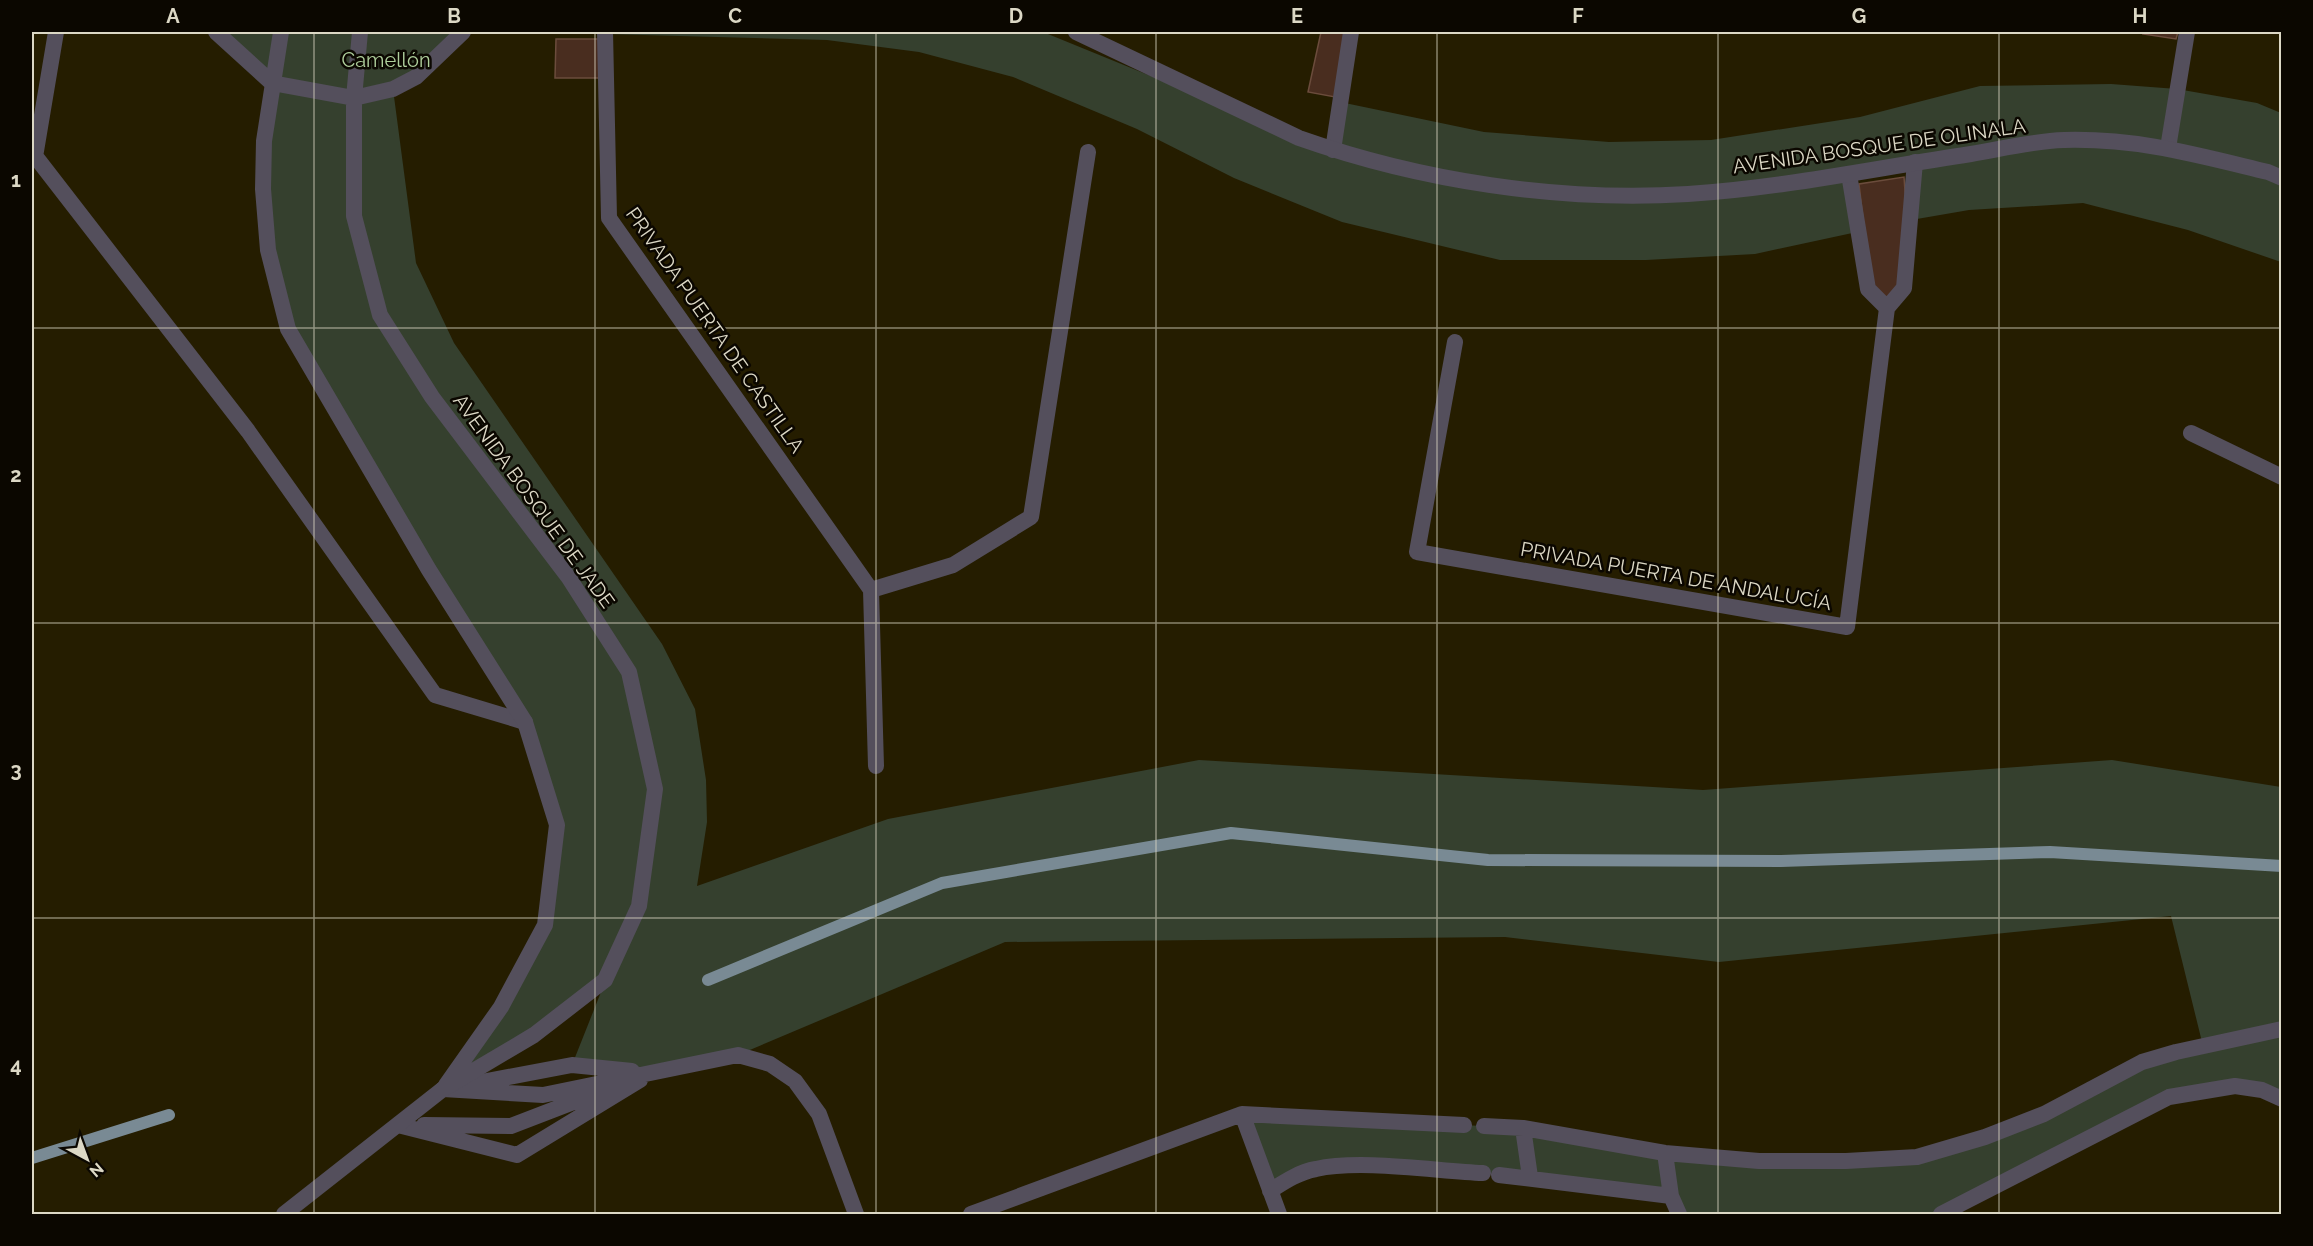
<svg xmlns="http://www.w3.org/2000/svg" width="2313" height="1246" viewBox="0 0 2313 1246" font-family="Raleway,sans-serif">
<rect width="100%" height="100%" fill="#251d00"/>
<path fill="#35402e" d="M216,32H463L393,89L416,263L454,343L662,644L695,709L706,780L707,822L697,886L888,819L1199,760L1703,790L2112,760L2281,787V1099L2262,1090L2169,1097L1941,1214H1679L1671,1196L1530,1177L1345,1165L1270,1191L1242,1114L1523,1128L1665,1153L1917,1157L2203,1046L2171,916L1719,962L1505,937L1005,942L738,1055L651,1073L572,1065L605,982L443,1089L545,925L557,825L525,722L288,329L268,250L272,83Z
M605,32H1043L1332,150L1340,102L1484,132L1609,142L1711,140L1860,117L1980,86L2111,84L2177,89L2257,103L2281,113V262L2188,230L2083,203L1969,210L1911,220L1915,163L1850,174L1857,232L1755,254L1646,260H1500L1342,222L1234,178L1137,129L1013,77L919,52L827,40L605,34Z"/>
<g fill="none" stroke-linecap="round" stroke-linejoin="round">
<path stroke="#798a94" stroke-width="12" d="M708,980L942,883L1231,833L1488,860L1781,861L2050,852L2282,866
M32,1158L169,1115"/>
</g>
<path fill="#492d1f" stroke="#6b4c3c" stroke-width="1.5" d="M1321,32H1349L1335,97L1308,92Z
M2144,32H2178L2176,39L2143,34Z
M556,39H600L599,78H555Z
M1904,177L1907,220L1900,285L1888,300L1871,287L1859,184Z"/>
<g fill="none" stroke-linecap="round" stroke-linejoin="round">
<path stroke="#544f5c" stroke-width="16" d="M605,32L609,218L871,590L876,766
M2168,148L2187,32
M1333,150L1351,32
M32,152L248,431L435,695L525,722
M35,157L56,32
M1849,174L1868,289L1887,308
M1455,342L1417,552L1847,627L1887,308L1904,288L1915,162
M2191,433L2282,477
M871,590L953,565L1031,517L1088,152
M471,1084L572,1065L632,1071
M443,1089L543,1095L738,1055L770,1064L795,1081L819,1114L856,1214
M1242,1114L1279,1214
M398,1125L517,1155L640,1080
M424,1125L511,1126L602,1091
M1484,1126L1523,1128L1665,1153L1759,1161H1846L1917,1157L1985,1137L2044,1114L2142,1062L2176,1052L2282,1029
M1523,1128L1530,1177
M1665,1153L1671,1196L1679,1214
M1499,1175L1671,1196
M1270,1191C1284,1182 1299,1172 1316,1169C1360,1159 1436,1171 1483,1173
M971,1214L1242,1114L1464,1125
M1941,1214L2169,1097L2235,1086L2262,1090L2282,1099"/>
<path stroke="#544f5c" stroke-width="16" d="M216,32L272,83L354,98L393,89L416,77L463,32
M281,32L264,141L263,189L268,250L288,329L429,570L525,722L557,825L545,925L501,1007L446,1085
M1076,32L1299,138C1421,181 1558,202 1688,194C1783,188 1876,168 1971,154C2001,149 2033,141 2064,140C2138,138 2197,155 2268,172L2282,178
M284,1214L443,1089L534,1035L605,980L639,906L655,789L629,672L569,578L432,397L380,315L354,216V98L360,32"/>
</g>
<path fill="none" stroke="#dcd8c5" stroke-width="1.5" stroke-opacity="0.55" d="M314,32V1214M595,32V1214M876,32V1214M1156,32V1214M1437,32V1214M1718,32V1214M1999,32V1214M32,328H2282M32,623H2282M32,918H2282"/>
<g text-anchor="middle" stroke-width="5" stroke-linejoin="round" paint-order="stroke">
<g font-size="20" fill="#afcf9c" stroke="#0b0700">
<text x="386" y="67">Camellón</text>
</g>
<g font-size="20" fill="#dcd8c5" stroke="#0b0700">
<text transform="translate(1879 146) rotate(-8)" y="7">AVENIDA BOSQUE DE OLINALA</text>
<text transform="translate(715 330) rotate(55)" y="7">PRIVADA PUERTA DE CASTILLA</text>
<text transform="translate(534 501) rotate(54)" y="7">AVENIDA BOSQUE DE JADE</text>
<text transform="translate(1676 576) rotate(10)" y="7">PRIVADA PUERTA DE ANDALUCÍA</text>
</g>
</g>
<rect width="2313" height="1246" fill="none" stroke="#0b0700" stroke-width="66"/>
<g transform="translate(87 1159) rotate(139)" stroke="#0b0700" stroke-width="4.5" paint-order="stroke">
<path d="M0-4.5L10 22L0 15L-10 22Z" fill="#dcd8c5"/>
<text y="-9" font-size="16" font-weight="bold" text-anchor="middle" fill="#dcd8c5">N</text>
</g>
<rect x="33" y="33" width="2247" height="1180" fill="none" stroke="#dcd8c5" stroke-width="2"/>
<g font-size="20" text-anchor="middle" font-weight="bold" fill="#dcd8c5">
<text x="173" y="23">A</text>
<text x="454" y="23">B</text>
<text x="735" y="23">C</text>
<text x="1016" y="23">D</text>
<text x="1297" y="23">E</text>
<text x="1578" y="23">F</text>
<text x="1859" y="23">G</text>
<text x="2140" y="23">H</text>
<text x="16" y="187">1</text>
<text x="16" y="482">2</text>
<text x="16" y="777">3</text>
<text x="16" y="1072">4</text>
</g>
</svg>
